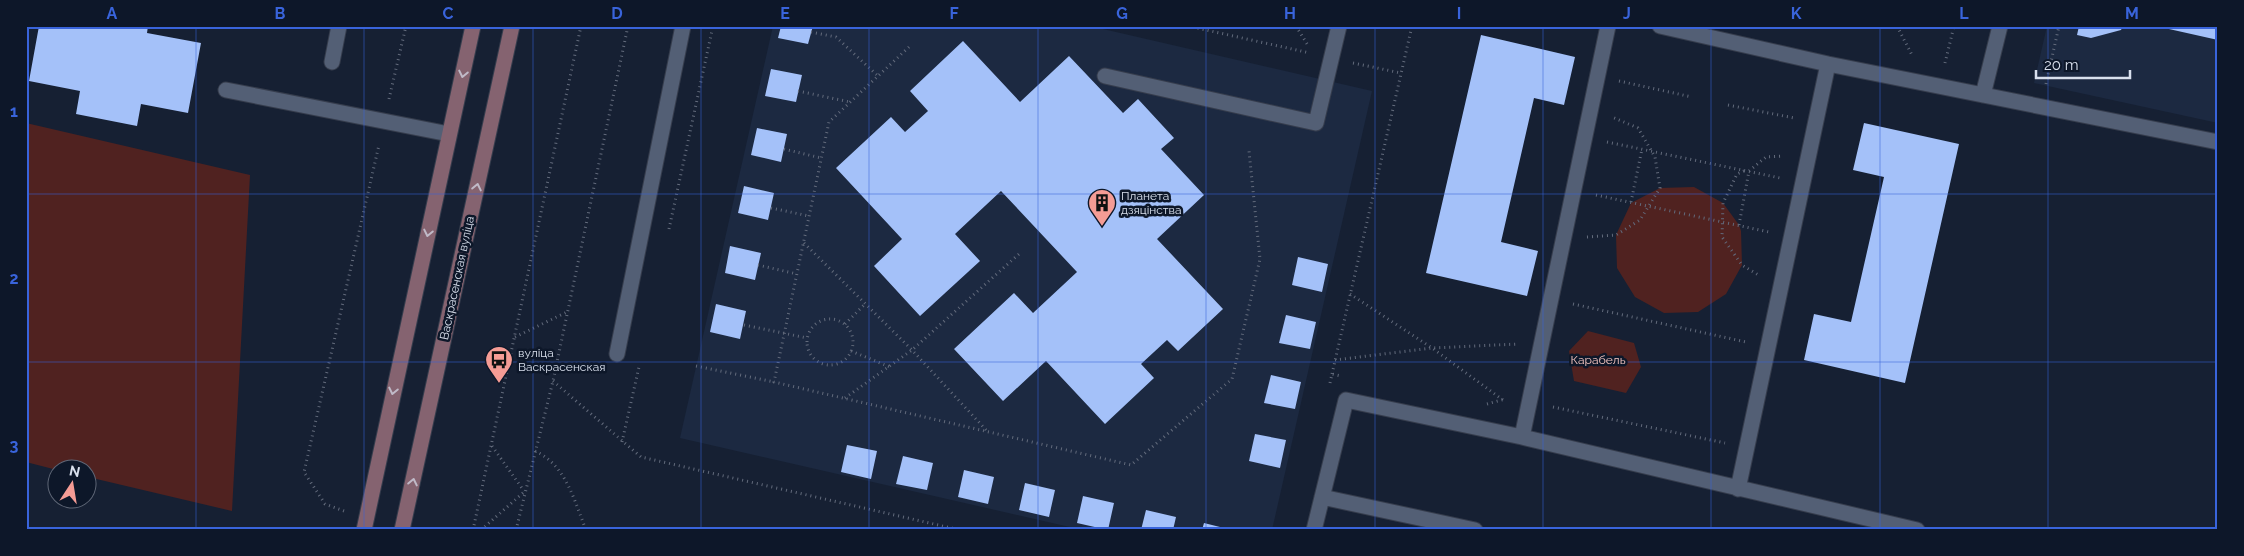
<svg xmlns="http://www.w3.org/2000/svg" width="2244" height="556" viewBox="0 0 2244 556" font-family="Raleway,sans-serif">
<rect width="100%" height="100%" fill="#162033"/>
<path fill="#1c2941" d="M773,26H1090L1372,91L1272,530H1083L680,438Z
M2047,26H2218V123L2034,83Z"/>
<path fill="#502220" d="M26,123L250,175L232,511L88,477V468L57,470L26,462Z
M1694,187L1723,203L1739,225L1741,231L1742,265L1726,294L1698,312L1664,313L1635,297L1617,268L1616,235L1631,203L1660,188Z
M1588,331L1634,343L1641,367L1626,393L1574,381L1569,351Z"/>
<path fill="#a4c1f9" d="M39,26H148L147,33L201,43L188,113L141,104L137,126L76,114L80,91L29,81Z
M781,26H813L808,44L778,38Z
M2079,26H2123L2121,30L2091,38L2077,35Z
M2160,26H2218V40L2160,27Z
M1481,35L1575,57L1564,105L1534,98L1501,242L1538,251L1527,296L1426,273Z
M963,41L1020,102L1069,56L1123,113L1138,99L1174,138L1161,149L1204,195L1157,239L1223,309L1178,351L1167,340L1141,364L1154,378L1105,424L1046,361L1003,401L954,349L1014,293L1033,313L1077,272L1001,191L955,234L980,261L920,316L874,266L902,239L836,168L891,117L905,132L928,111L910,91Z
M771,69L802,75L796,102L765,96Z
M1864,123L1959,144L1905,383L1804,360L1814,314L1851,322L1884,177L1853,170Z
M757,128L787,134L781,162L751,155Z
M744,186L774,193L768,220L738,213Z
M730,246L761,253L755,280L725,273Z
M1298,257L1328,264L1322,292L1292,285Z
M716,304L746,311L740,339L710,332Z
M1286,315L1316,322L1310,349L1279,343Z
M1271,375L1301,382L1295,409L1264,403Z
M1255,434L1286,440L1280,468L1249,461Z
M847,445L877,451L871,479L841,472Z
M903,456L933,463L927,490L896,484Z
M964,470L994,477L988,504L958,497Z
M1025,483L1055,490L1049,517L1019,510Z
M1083,496L1114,503L1108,530L1077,523Z
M1146,510L1176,517L1173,530H1141Z
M1204,523L1228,529V530H1202Z"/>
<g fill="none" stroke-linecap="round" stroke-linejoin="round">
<defs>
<path id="lane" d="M1660,26L1828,64L2218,142
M332,62L339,26
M1105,76L1316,123L1339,26
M226,90L449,134
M1983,95L2000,26
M617,354L683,26
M1522,437L1608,26
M1738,489L1828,64
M1322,497L1475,530
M1314,530L1346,400L1522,437L1917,530"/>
<path id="secondary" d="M364,530L473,26
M402,530L512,26"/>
</defs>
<use href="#lane" stroke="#363d4d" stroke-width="17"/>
<use href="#secondary" stroke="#363d4d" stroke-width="17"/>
<path stroke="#636b7c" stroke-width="3" stroke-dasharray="1 4" stroke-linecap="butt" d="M1188,26L1310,53
M1296,26L1309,47
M1897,26L1913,57
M811,32L836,37L878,76
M909,47L829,122L774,382L1131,465L1232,379L1260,259L1249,151
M1353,63L1401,73
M1945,63L1954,26
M1619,81L1692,97
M2046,84L2059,26
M798,91L850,102
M389,99L406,26
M1728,105L1794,118
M1607,142L1780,178
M784,149L821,158
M1744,171L1737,174L1723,203L1722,237L1742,265L1760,276
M1596,195L1769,232
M1631,202L1642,149
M771,208L809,216
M1739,225L1749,171L1766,157L1784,156
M669,229L713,26
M1587,237L1616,235L1640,220L1660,188L1655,157L1638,128L1612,117
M804,243L912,350L988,432
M758,265L797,274
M1350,294L1432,348L1503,400
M1573,304L1746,342
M807 342a23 23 0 1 1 46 0a23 23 0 1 1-46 0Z
M845,324L865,304
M744,325L807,338
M515,337L567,312
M851,351L890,367
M1335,360L1432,348L1518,344
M696,366L774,382
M1332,374L1412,26
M553,381L641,457L960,530
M1330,383L1332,374L1341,376
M845,398L912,350L1019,254
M1487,404L1505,399
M1553,407L1725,443
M622,442L639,367
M492,446L524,491
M535,451C566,465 574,500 586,530
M344,511L325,504L304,472L379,145
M473,530L581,26
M481,530L524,492
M516,530L553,381L628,26"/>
<use href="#lane" stroke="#535f75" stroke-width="15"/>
<use href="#secondary" stroke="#856370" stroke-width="15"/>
</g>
<defs><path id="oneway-chevron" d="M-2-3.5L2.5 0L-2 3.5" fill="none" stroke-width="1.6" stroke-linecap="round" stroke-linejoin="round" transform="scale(1.25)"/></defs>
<g stroke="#c0bac8">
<use href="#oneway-chevron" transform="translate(463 74) rotate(102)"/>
<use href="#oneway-chevron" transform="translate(477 187) rotate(-78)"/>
<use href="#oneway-chevron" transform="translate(428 233) rotate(102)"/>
<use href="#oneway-chevron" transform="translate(393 391) rotate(102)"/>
<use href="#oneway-chevron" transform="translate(413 482) rotate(-78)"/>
</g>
<path fill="none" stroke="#3964db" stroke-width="1" stroke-opacity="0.55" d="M196,26V530M364,26V530M533,26V530M701,26V530M869,26V530M1038,26V530M1206,26V530M1375,26V530M1543,26V530M1711,26V530M1880,26V530M2048,26V530M26,194H2218M26,362H2218"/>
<defs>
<symbol id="building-pin" viewBox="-11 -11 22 30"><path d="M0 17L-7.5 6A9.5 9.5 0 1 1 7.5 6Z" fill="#f59c95" stroke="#0d1729"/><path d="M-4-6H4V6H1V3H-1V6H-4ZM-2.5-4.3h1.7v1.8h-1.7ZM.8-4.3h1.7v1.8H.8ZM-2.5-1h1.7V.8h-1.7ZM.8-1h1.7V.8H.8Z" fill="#111"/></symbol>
<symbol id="bus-pin" viewBox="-11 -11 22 30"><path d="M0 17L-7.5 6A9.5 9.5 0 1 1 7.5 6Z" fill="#f59c95" stroke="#0d1729"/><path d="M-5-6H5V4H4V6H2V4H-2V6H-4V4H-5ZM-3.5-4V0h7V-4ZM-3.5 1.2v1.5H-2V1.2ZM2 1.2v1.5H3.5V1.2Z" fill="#111"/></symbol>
</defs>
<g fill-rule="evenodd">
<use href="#building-pin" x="1086" y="187" width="32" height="43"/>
<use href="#bus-pin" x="483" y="344" width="32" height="43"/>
</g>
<g text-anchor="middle" stroke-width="5" stroke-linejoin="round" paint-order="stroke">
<g font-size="12" fill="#d9e0ed" stroke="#0d1729" text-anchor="start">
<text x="1121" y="200">Планета<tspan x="1121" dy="14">дзяцінства</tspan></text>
<text x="518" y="357">вуліца<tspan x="518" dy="14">Васкрасенская</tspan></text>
</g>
<g font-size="12" fill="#d9e0ed" stroke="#0d1729">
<text transform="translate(457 278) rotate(-78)" y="4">Васкрасенская вуліца</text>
</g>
<g font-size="12" fill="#f5c6c1" stroke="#0d1729">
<text x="1598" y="364">Карабель</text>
</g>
</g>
<rect width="2244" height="556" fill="none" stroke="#0d1729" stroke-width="55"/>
<g transform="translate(72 484) rotate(12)"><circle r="24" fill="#0d1729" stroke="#5f6777"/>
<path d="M0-4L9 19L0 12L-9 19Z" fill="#f59c95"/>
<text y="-8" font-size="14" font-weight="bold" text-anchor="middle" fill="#d9e0ed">N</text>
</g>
<path d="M2036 70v8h94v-8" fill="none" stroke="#d9e0ed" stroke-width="2.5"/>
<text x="2044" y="70" font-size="15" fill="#d9e0ed" stroke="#0d1729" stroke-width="4" paint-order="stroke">20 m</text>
<rect x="28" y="28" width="2188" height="500" fill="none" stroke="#3964db" stroke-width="2"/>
<g font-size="16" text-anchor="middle" font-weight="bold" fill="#3964db">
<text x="112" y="19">A</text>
<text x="280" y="19">B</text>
<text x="448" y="19">C</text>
<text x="617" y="19">D</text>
<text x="785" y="19">E</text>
<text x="954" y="19">F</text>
<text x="1122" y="19">G</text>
<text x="1290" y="19">H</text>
<text x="1459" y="19">I</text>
<text x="1627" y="19">J</text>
<text x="1796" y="19">K</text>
<text x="1964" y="19">L</text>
<text x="2132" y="19">M</text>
<text x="14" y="117">1</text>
<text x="14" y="284">2</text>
<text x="14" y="451">3</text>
</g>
</svg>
